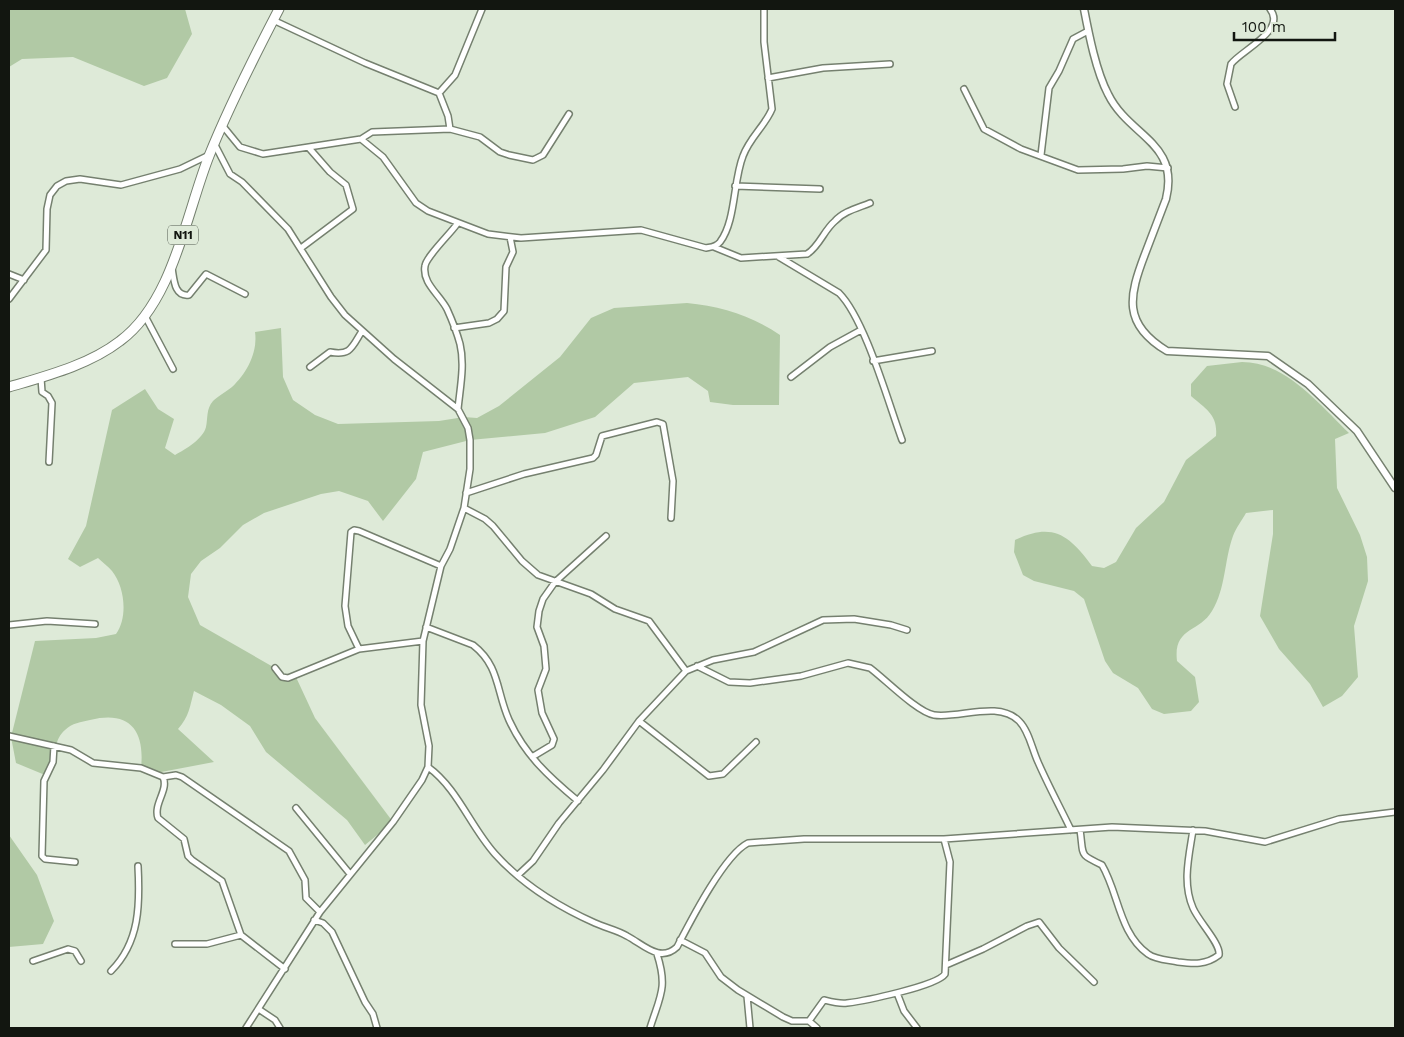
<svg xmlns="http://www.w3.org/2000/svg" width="1404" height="1037" viewBox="0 0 1404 1037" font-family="'Work Sans',sans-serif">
<rect width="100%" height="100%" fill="#deead8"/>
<path fill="#b1c9a5" d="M9,9H185L192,34L167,78L144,86L73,57L22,59L9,67Z
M687,303C721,306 752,316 780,335L779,405H733L710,402L708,391L688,377L634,383L595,417L545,433L470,440L423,452L416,479L383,521L368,501L339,491L321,494L264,513L243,525L220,548L201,561L191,574L188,597L200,625L275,668L282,677L295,675L315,718L393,822L365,845L347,820L266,752L250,726L221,705L194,691C190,706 189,717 178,729L214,762L156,773L141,768C145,731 130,710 90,720C81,722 72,723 65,730C54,740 57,749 53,761C52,766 48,771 45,775L16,763L11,737L35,641L96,638L116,634C128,618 125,587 112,571C108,566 102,562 98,558L80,567L68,559L86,526L112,410L145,389L158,409L174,419L165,448L175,455C186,449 203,439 206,427C208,418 206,409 213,401C218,396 226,392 232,387C247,373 258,352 255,332L281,328L283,377L293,400L315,415L338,424L439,421L464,417L477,418L499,406L560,357L591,318L614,308Z
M1242,362C1286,362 1319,404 1349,433L1335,439L1337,488L1360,535L1367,557L1368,581L1354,626L1358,677L1342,696L1323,707L1310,684L1279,649L1260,616L1273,534V510L1246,513C1242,520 1236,528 1233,536C1224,561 1226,588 1212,611C1199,633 1173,627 1177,661L1195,677L1199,702L1191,711L1164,714L1152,709L1138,688L1113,673L1105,661L1084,599L1074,591L1034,581L1023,575L1014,552L1015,540C1053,522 1069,535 1092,566L1104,568L1116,562L1136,528L1164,502L1186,460L1216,436C1218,415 1206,409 1191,396V384L1207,366Z
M9,835L37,875L54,921L43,944L9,947Z"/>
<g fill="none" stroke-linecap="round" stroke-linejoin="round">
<defs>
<path id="minor" d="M273,20L365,63L439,93L455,75L482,9
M768,78L823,68L890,64
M964,89L984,129L1021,149L1078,170L1123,169L1147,166L1168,168
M439,93L448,116L450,129
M1235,107L1227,84L1231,64C1242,50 1287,30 1270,9
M222,125L240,147L263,154L361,139L383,157L416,203L428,211L488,234L521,238L641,230L706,248C711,247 716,247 720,242C736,221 733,181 743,156C750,137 765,126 772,109L764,42V9
M361,139L372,132L450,129L480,137L500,152L509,155L533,160L543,155L569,114
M215,145L230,174L242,182L288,229L331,297L345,315L394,359L458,409L468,428L470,440V469L464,508L450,549L441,566L423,641L421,705L429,746L428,767L422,780L393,822L320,912L246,1028
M1041,155L1049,88L1059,71L1073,39L1088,31
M735,186L820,189
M457,224C450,234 426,257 425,266C422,283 439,294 447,309C452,320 457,333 460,344C465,365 460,388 458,409
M714,247L741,258L807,254C819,247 824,230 835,221C844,211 858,208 870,203
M301,248L353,209L346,185L330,172L309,148
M779,257L839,293C865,319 888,402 902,440
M172,268C174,279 174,297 189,295L206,274L245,294
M9,274L24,280
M9,299L46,250L47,209L50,195L57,186L66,181L80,179L121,185L180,169L209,155
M145,316L173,369
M454,328L489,323L497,319L504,311L506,267L513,252L510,237
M873,361L932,351
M310,367L330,352C351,356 352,347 362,331
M791,377L830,347L861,330
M41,378L42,392L48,396L52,403L49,462
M466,493L524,474L593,458L596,455L602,436L657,422L663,424L673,481L671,518
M464,508L485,519L493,526L522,561L538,575L591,594L615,609L649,621L686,671
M9,625L47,621L95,624
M426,627L473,645C500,666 496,691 509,720C525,755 549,777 578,801
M359,649L348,626L345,606L351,532L354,530L359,531L441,566
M697,666L729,682L750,683L801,676L848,663L870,668C886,680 917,712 934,715C959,719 998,700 1019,721C1029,731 1032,749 1038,762C1048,785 1060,807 1071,830
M275,668L282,677L288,678L359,649L423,641
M639,721L709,776L723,774L756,742
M9,736L71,750L93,763L141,768L163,777C169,790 153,804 158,818L184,839L188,856L192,860L222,881L241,935L285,969
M54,746L53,762L44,781L42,856L45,859L75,862
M532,757L552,745L554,739L542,713L538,690L546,669L544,646L537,627L539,611L543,599L555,582L606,536
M428,767C458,789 470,826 495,854C522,884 559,907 595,923C606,928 617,930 627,936C644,945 660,963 677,947C690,922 724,855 748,843L804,839H944L1112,827L1205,831L1265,842L1339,819L1395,812
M163,777L176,775L182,777L289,851L305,880L306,898L320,912
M296,808L350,874
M1080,830C1084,856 1078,854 1102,865C1119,894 1119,933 1148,954C1156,960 1169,960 1178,962C1194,964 1206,965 1219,955C1221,944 1199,922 1193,908C1182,883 1189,856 1193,830
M518,875L533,861L559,823L603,770L639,721L686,671L713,660L754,652L823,620L854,619L891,625L907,630
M314,920L323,923L332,932L365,1002L373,1014L377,1028
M680,940L705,953L721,977L738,990L783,1017L792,1021H809L824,1000C832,1002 839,1004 847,1003C864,1001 937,986 945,974L950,862L944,839
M175,944H207L241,935
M33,961L68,949L75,951L81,961
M946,965L983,949L1027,926L1039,922L1059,948L1094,982
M111,971C140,942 140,904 138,866
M897,993L904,1011L917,1028
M747,996L750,1028
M260,1010L275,1020L280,1028
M809,1021L817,1028
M650,1028C660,996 668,988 657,954"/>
<path id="tertiary" d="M1084,9C1089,35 1096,71 1108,94C1129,137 1180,142 1166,199C1159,217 1152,236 1145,254C1129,296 1122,324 1167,351L1268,356L1308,384L1357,431L1395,488"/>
<path id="trunk" d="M9,387C46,376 89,365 120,341C173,302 186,214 209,156C229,106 254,57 279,9"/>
</defs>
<use href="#minor" stroke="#75806f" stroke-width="8"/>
<use href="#tertiary" stroke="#75806f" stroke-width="9"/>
<use href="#trunk" stroke="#75806f" stroke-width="11"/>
<use href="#minor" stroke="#fff" stroke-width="5"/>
<use href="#tertiary" stroke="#fff" stroke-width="6"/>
<use href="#trunk" stroke="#fff" stroke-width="9"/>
</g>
<g text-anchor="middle" stroke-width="5" stroke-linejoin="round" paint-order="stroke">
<rect fill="#deead8" stroke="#4f564c" stroke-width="1" x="168" y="225.5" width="30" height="19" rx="4"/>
<g font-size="12" font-weight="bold" fill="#121610">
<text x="183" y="239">N11</text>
</g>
</g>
<rect width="1404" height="1037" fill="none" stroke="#121610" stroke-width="20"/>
<path d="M1234 32v8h101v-8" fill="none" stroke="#121610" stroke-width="2.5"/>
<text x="1242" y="32" font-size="15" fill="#121610" stroke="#deead8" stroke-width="4" paint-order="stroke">100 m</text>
</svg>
